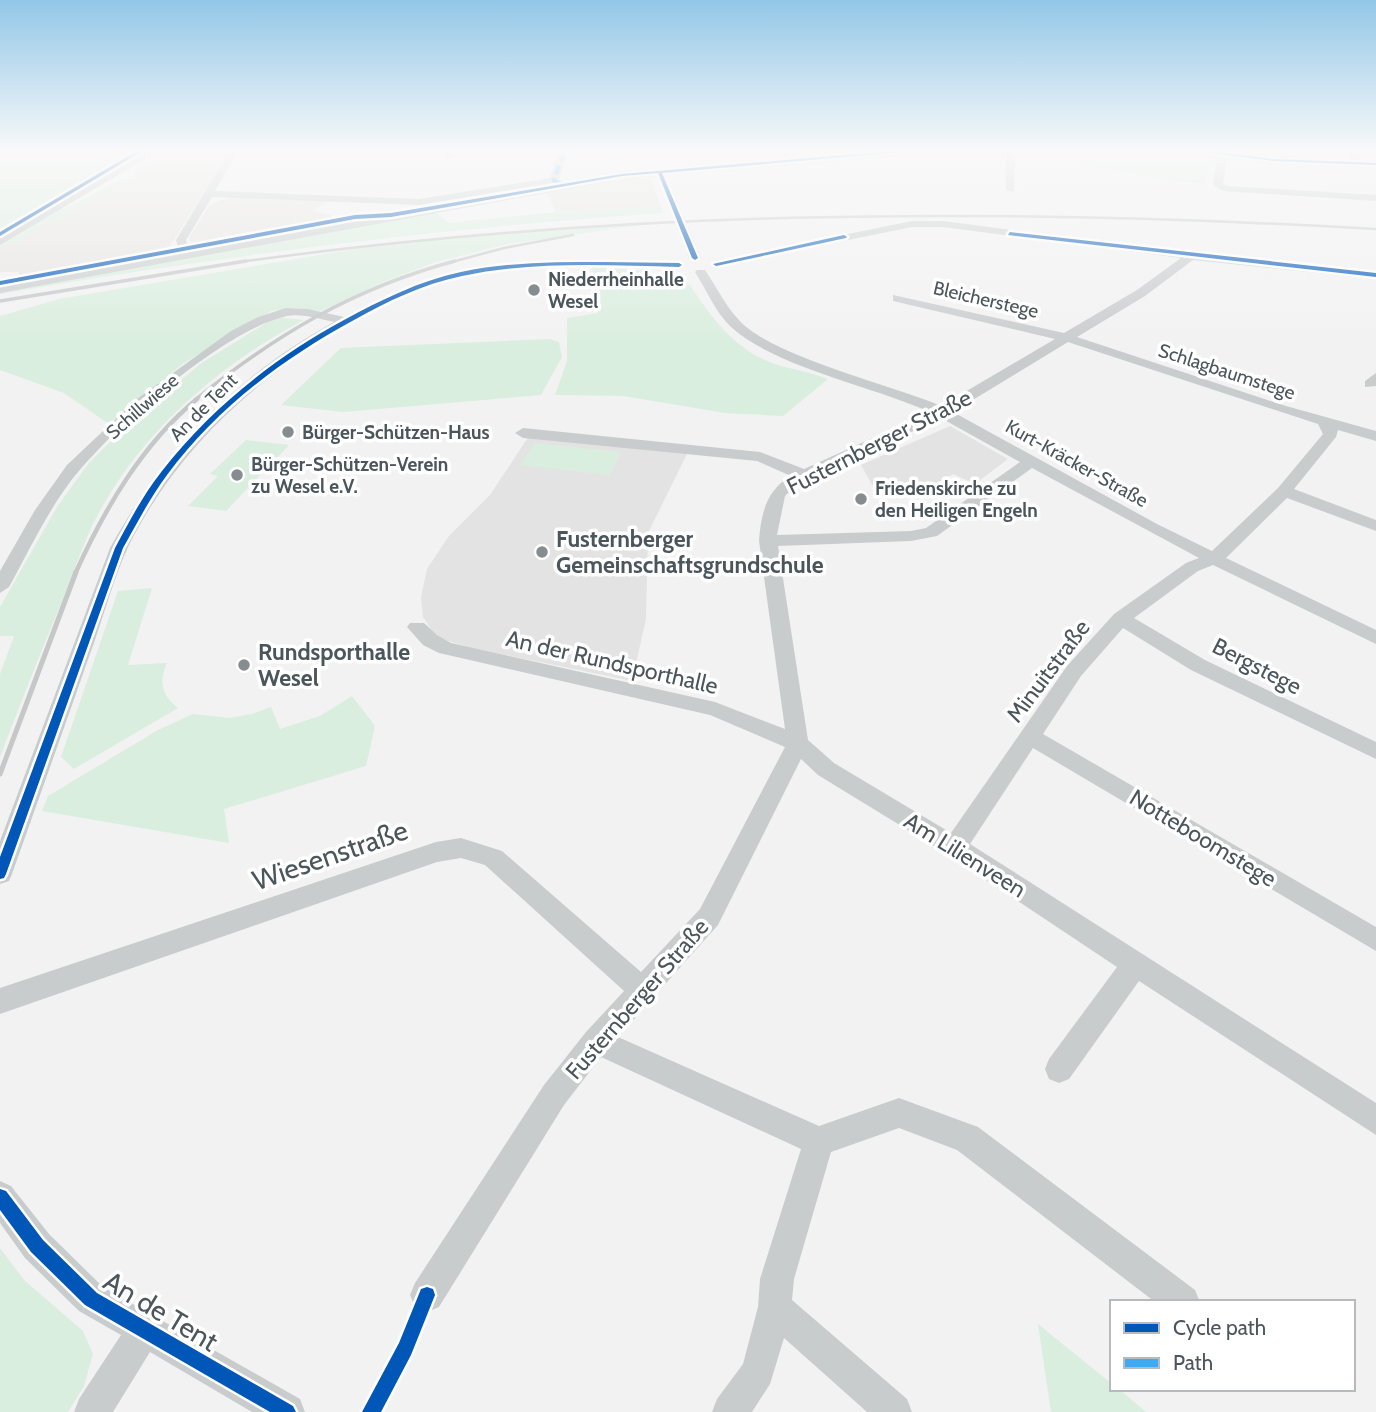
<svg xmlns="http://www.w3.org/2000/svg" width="1376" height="1412" viewBox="0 0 1376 1412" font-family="Cabin,sans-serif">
<rect width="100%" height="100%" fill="#f2f2f2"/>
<path fill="#e6e5e1" d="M162,152H230L168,249L19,276V272H0V248L7,243H16L46,221H54L83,203H89L140,171L134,170Z
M644,176L651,179L661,207L556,212L545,190Z
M244,196L330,201L312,211L330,215L334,219L197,244L191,242L189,238L209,206L221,200Z"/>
<path fill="#e4e3e3" d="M950,426L1008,459L975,484L953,474L916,498L878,496L861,465Z
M529,436L687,454L648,533L646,619L632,681L471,648L442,639L433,632L423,617L421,597L427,569L449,536L490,495Z"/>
<path fill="#d9eede" d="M137,152L56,203L0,233V153Z
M1186,152L1212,158L1205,184C1163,181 1121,173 1080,163C1063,159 1041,162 1026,153Z
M129,178L89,203H83L54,221H46L16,243H7L0,248V243L64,208C87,201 106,182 129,178Z
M661,207L663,213C440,228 220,256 0,294V291L435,212L449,223L556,212Z
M656,223L508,244L436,262L383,282L321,311L294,308L271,311L184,363L109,424L64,393L0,370V316L59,299L372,246L507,233Z
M592,267L649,271L653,278L690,285C713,320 738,354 781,366C797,370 812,373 828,379L783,416L725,413L623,396L555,395L567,361V318L598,313Z
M276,317L304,320C218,365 137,435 93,524C82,547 74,571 65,594C42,648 21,703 0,757V674L14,636H0V607L57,507L88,464L128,424L203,362Z
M550,339L559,342L562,357L541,395L343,412L281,405L341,348Z
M246,440L289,445L226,511L188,506L218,476L210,474Z
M535,443L621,452L610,475L520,465Z
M152,588L128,665L167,663C159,681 161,695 178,708L74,769L61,757L118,591Z
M352,696L375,726L366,766L224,809L229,843L42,811L48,796L158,730L193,714L230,718L251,714L252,717V714L271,707L280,729L320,716Z
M0,1248L24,1280L83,1331L93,1354L84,1386L68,1412H0Z
M1038,1324L1112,1384V1389H1119L1146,1412H1051Z"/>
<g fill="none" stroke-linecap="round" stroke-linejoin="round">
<path fill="#c9cccd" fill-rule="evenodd" d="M229,152H238L215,191L419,199L550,178L559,152H568L559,179L565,184L563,186L552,183L419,205L212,197L186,240L190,254L180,256L176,240Z
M441,152H450L454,157L446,159Z
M1002,152H1011L1015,159L1014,192L1006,190L1005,159Z
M1345,152H1354L1365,164L1357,166Z
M1224,154L1232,156L1226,162L1223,184L1228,186L1376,195V201L1223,191L1213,185L1216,161Z
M656,169L664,171L701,258L699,260L689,258Z
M912,221H943L1191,253L1376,271V279L1193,260L1145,296L1077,337L1286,406L1376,431V441L1338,430L1336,437L1294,489L1376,520V531L1287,498L1226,558L1376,630V644L1213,565L1198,571L1134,618L1205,660L1376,742V759L1191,670L1123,628L1081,676L1043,734L1376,927V951L1033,748L970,844L1376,1103V1135L1139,981L1069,1079L1059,1083L1049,1079L1045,1069L1049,1059L1117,967L947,854L818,775L801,759L718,925L618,1037L819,1126L899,1098L978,1127L1195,1290L1200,1302H1155L957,1150L899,1128L831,1152L794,1279L792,1300L907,1399L912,1412H867L784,1338L770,1384L752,1412H712L717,1399L743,1364L758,1307L760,1279L801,1149L601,1057L564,1105L439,1307L427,1312L415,1307L410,1295L415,1283L544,1085L586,1032L624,991L485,865L461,858L437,862L0,1014V988L436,842L461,838L502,851L641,972L700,909L785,747L710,715L439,653L423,645L407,627L410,623H424L437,635L451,643L715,702L785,729L759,541C761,514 766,490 791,476L757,461L523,438L515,433L523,428L760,452L804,469L930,412C872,386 775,367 731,327C716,313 706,289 695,272L697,270H705C716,286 725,305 738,319C771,357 891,384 941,406L1055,339L893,301V295L1064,333L1137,290L1181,258L943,227H912L716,267L710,264L716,261ZM1068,342L1318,424L1323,434L1278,488L1212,551L1157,524L953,412ZM941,418L1020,462L926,528L911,531L777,535L785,496L794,487ZM1032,468L1199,558L1186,563L1114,614L1067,666L951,833L834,763L808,740L778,546L911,541L937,536Z
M604,260L679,262L685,265L679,268C607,267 533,262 463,277C424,285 389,303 355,321C260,374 179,446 129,545C113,579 103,619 90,654C64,728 38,801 12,874L9,881L0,884V841L110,548C163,452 237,375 334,322C320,319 302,313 287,316C224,329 106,433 68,485C45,516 28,553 9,587L0,593V571L35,510L67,465L137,399L231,331L258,317L286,308L308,309L344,317L400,290L463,270L528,262Z
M1376,373V386L1365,387V381Z
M0,1181L11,1186L49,1234L103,1287L300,1399L305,1412H252L150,1352L113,1412H74L79,1399L121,1335L79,1311L25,1258L0,1223Z"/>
<path fill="#cacdce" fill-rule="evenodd" d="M851,152H908L902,156L622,179L0,293V283L622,171Z"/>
<path fill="#c8cacc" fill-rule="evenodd" d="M140,152H157L0,245V233Z
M1197,152L1376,160V168L1274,164L1203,156Z"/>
<path stroke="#c5c7c8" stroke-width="2.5" d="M233,263C616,209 991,207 1376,229
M448,263L504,248L573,235"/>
<path stroke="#c5c7c8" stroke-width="3.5" d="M0,301L246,261
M195,400C275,335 354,288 455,261"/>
<path stroke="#c5c7c8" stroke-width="4.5" d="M75,574C104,510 142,444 197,399"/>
<path stroke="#c5c7c8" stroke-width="5" d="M0,774L76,572"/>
<path stroke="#3fa9f5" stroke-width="4.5" stroke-dasharray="9 4.5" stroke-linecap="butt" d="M981,152L987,153
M560,184L554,180L564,152"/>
<defs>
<path id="cycleway" d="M135,152H141L0,236V232Z
M879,152H904L662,173L698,258L695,260L692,258L658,173L622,176L391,217L355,219L0,285V281L355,215L391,213L622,174Z
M1201,152H1220L1274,159L1376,163V165L1274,161Z
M1010,232L1376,273V277L1008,235Z
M844,235L847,237L846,238L716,266L713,264Z
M604,262L679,263L682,265L679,267C607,265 532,261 462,276C423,284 388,301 354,320C282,359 216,409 167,475C150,498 137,523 123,548L6,874L4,878L0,879V857L115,548C129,522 143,495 162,471C211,408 274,358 344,320C381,300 419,281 461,272C508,262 556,262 604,262Z
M0,1189L6,1191L43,1240L97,1293L293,1406L296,1412H270L85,1305L31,1252L0,1210Z
M427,1287L433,1289L435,1295L411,1355L381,1412H362L399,1343L421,1289Z"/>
</defs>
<use href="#cycleway" stroke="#fff" stroke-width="5"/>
<use href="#cycleway" fill="#0057b8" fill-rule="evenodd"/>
</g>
<linearGradient id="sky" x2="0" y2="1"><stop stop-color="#93c7e7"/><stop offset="0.43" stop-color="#f9f9f9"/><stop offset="1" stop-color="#f9f9f9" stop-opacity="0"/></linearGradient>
<rect width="1376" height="350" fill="url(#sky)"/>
<g fill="#858d90" stroke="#fff" stroke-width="2.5">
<circle cx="534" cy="290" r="7"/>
<circle cx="288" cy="432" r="7"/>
<circle cx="237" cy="475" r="7"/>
<circle cx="861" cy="499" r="7"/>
<circle cx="542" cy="552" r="7"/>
<circle cx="244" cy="665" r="7"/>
</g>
<g text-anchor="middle" stroke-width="7" stroke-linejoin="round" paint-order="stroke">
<g font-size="19" font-weight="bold" fill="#4b565c" stroke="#fff" text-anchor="start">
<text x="548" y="286">Niederrheinhalle<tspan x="548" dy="22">Wesel</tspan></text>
<text x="302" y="439">Bürger-Schützen-Haus</text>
<text x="251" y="471">Bürger-Schützen-Verein<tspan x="251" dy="22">zu Wesel e.V.</tspan></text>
<text x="875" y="495">Friedenskirche zu<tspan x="875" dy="22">den Heiligen Engeln</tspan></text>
</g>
<g font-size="19" fill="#4b565c" stroke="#fff">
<text transform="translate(986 299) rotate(13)" y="7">Bleicherstege</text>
<text transform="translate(1227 371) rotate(18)" y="7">Schlagbaumstege</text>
<text transform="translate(142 406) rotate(-41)" y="7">Schillwiese</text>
<text transform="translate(203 407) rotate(-45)" y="7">An de Tent</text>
<text transform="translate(1077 463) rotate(29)" y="7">Kurt-Kräcker-Straße</text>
</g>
<g font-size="23" fill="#4b565c" stroke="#fff">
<text transform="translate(879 442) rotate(-27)" y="8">Fusternberger Straße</text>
<text transform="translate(612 662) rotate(13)" y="8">An der Rundsporthalle</text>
<text transform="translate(1257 666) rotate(27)" y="8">Bergstege</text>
<text transform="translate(1048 671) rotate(-53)" y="8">Minuitstraße</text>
<text transform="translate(1203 838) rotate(31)" y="8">Notteboomstege</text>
<text transform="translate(965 855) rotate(32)" y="8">Am Lilienveen</text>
<text transform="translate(637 999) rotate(-49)" y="8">Fusternberger Straße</text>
</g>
<g font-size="23" font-weight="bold" fill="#4b565c" stroke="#fff" text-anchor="start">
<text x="556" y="547">Fusternberger<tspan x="556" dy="26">Gemeinschaftsgrundschule</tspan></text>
<text x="258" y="660">Rundsporthalle<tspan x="258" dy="26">Wesel</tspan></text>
</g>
<g font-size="28" fill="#4b565c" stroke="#fff">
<text transform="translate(330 855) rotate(-19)" y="10">Wiesenstraße</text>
<text transform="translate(161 1311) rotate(31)" y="10">An de Tent</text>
</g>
</g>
<rect x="1110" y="1300" width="245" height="91" fill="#ffffff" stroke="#b7bbbe" stroke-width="2"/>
<rect x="1124" y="1323" width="35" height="10" fill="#0057b8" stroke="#b7bbbe" stroke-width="2"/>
<text x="1173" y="1335" font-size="21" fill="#4b565c">Cycle path</text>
<rect x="1124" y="1358" width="35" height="10" fill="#3fa9f5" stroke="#b7bbbe" stroke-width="2"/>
<text x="1173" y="1370" font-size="21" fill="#4b565c">Path</text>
</svg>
